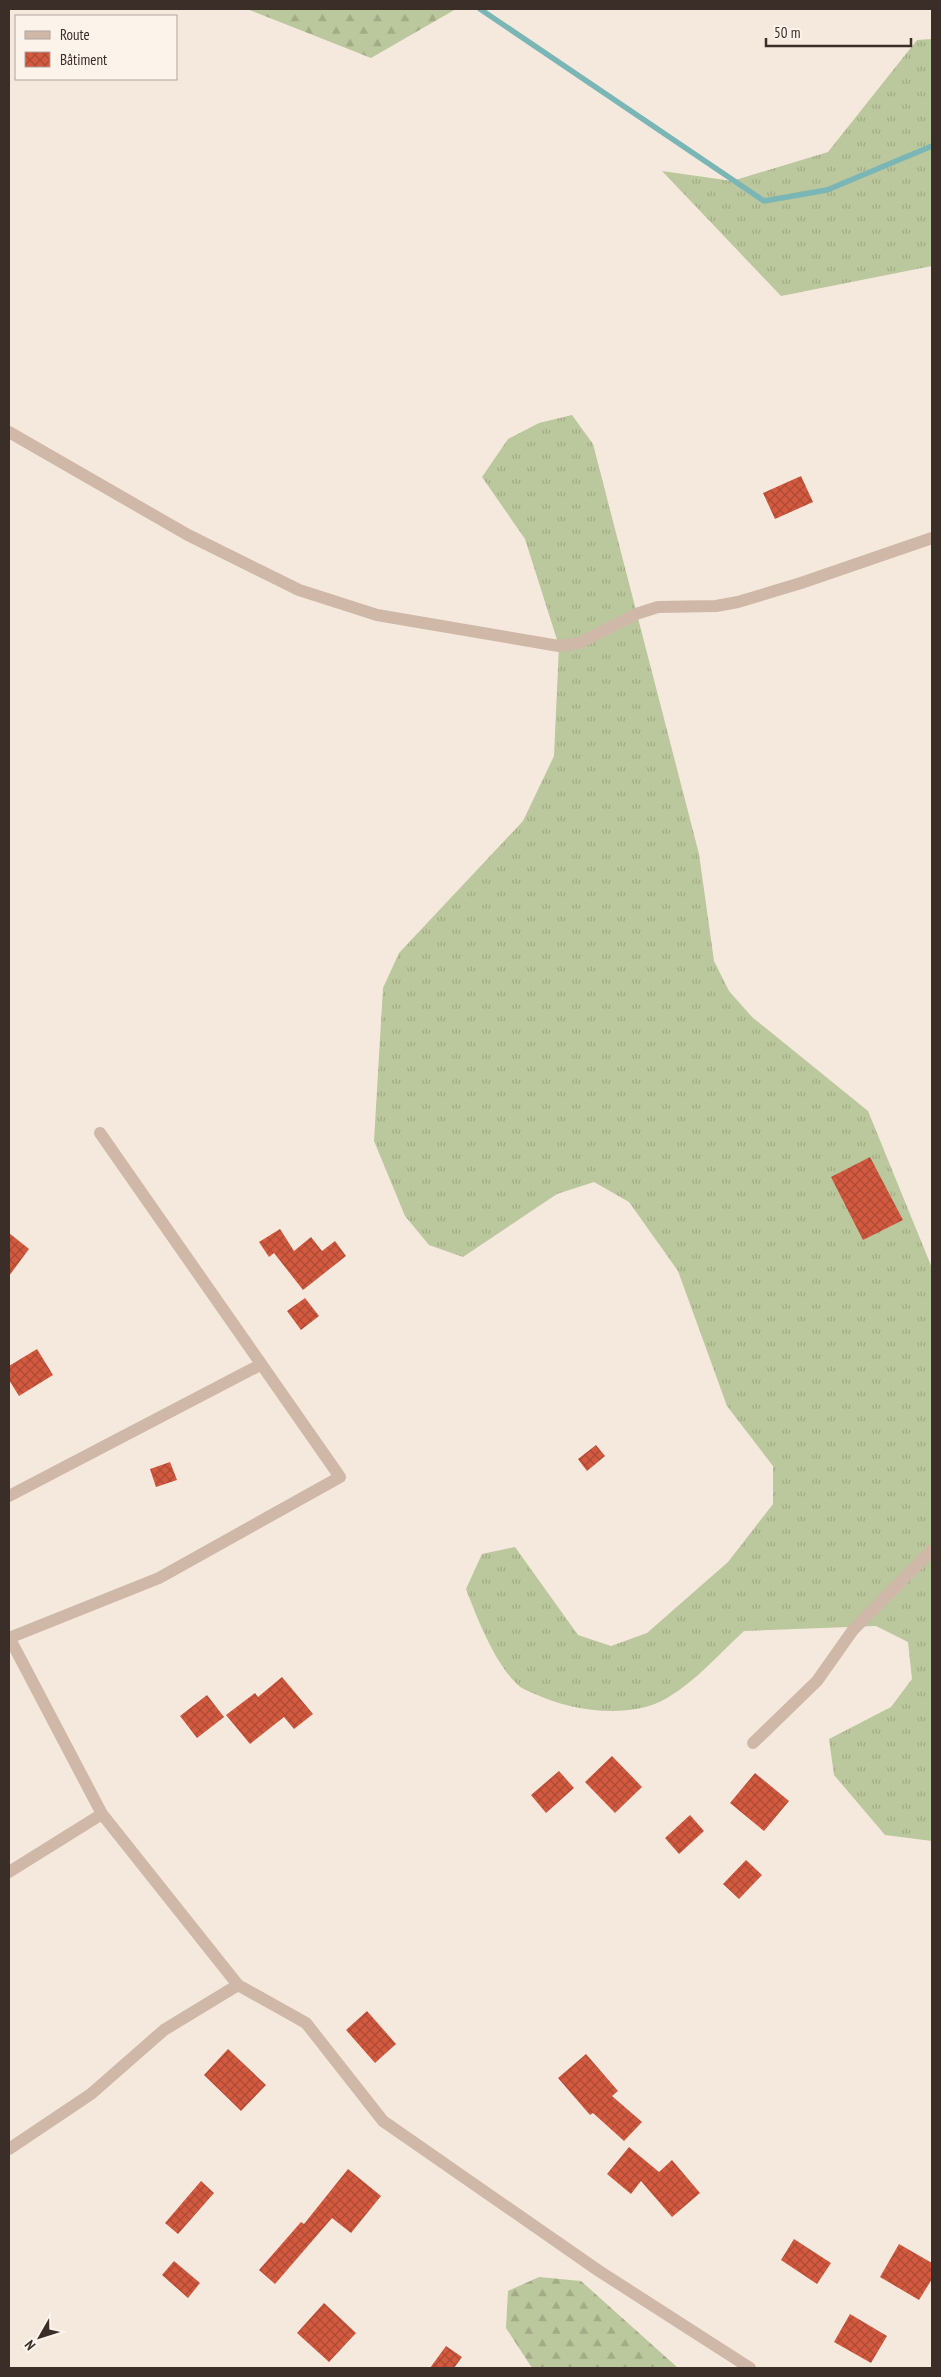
<svg xmlns="http://www.w3.org/2000/svg" width="941" height="2377" viewBox="0 0 941 2377" font-family="'PT Sans Narrow',sans-serif">
<defs>
<pattern id="grass-tufts" width="24" height="20" patternUnits="userSpaceOnUse" patternTransform="scale(1.25)"><rect width="24" height="20" fill="#bbc79c"/><path d="M3 7l-1-3M5 7V3M7 7l1-3M15 17l-1-3M17 17v-4M19 17l1-3" fill="none" stroke="#a2ab86"/></pattern>
<pattern id="forest-firs" width="22" height="20" patternUnits="userSpaceOnUse" patternTransform="scale(1.25)"><rect width="22" height="20" fill="#bbc79c"/><path d="M5 1l3.5 6h-7zM16 11l3.5 6h-7z" fill="#a2ab86"/></pattern>
<pattern id="building-cross-hatch" width="8" height="8" patternUnits="userSpaceOnUse" patternTransform="scale(1.25)"><rect width="8" height="8" fill="#d3593f"/><path d="M0 0l8 8M0 8l8-8" fill="none" stroke="#ac4a35"/></pattern>
</defs>
<rect width="100%" height="100%" fill="#f5e9de"/>
<path fill="url(#grass-tufts)" d="M932,39V266L781,296L662,171L732,181L828,152L917,40Z
M572,415L593,444L699,854L714,961L729,991L752,1017L868,1111L932,1268V1841L885,1835L834,1775L829,1739L891,1707L912,1679L908,1642L876,1626L744,1631C719,1654 696,1681 667,1698C630,1720 571,1711 535,1694C529,1691 522,1689 518,1685C495,1664 477,1618 466,1589L482,1554L515,1547L578,1635L611,1646L647,1633L728,1562L773,1504V1466L727,1406L678,1271L629,1202L594,1182L557,1194L463,1257L429,1245L405,1216L374,1141L383,988L399,953L523,821L554,756L559,646L525,539L482,477L508,439L539,423Z"/>
<path fill="url(#forest-firs)" d="M247,9H456L371,58Z
M539,2277L581,2281L678,2368H532L506,2328L508,2291Z"/>
<g fill="none" stroke-linecap="round" stroke-linejoin="round">
<path stroke="#7ab6b5" stroke-width="5.5" d="M480,9L764,201L827,190L932,146"/>
</g>
<path fill="url(#building-cross-hatch)" d="M801,476L813,502L775,519L763,493Z
M870,1157L903,1220L863,1240L831,1177Z
M280,1229L294,1251L311,1237L322,1251L335,1241L346,1256L303,1290L274,1253L269,1257L259,1242Z
M9,1233L29,1249L9,1276Z
M305,1298L319,1316L301,1330L287,1311Z
M37,1349L53,1375L19,1396L9,1380V1366Z
M596,1445L605,1456L587,1471L578,1459Z
M170,1462L177,1480L156,1487L150,1469Z
M282,1677L313,1714L294,1729L284,1717L250,1744L226,1715L255,1693L258,1697Z
M207,1695L224,1717L197,1738L180,1716Z
M612,1756L642,1787L615,1813L585,1782Z
M559,1771L574,1788L546,1813L531,1795Z
M755,1773L789,1801L764,1831L730,1803Z
M690,1815L704,1831L679,1854L665,1838Z
M746,1860L762,1875L739,1899L723,1884Z
M367,2011L396,2044L375,2063L346,2030Z
M228,2049L266,2085L241,2111L204,2075Z
M586,2054L618,2091L612,2096L642,2122L624,2141L593,2113L590,2115L558,2078Z
M629,2147L659,2172L672,2160L700,2193L672,2217L641,2181L631,2194L607,2174Z
M348,2169L381,2196L351,2233L332,2218L275,2284L259,2270L301,2222L304,2224Z
M201,2181L214,2193L178,2234L165,2223Z
M794,2239L831,2263L817,2284L781,2260Z
M899,2244L932,2263V2279L919,2300L880,2277Z
M174,2261L200,2283L188,2298L162,2275Z
M324,2303L356,2333L329,2362L297,2333Z
M850,2314L887,2336L871,2363L834,2342Z
M446,2346L462,2357L454,2368H430Z"/>
<g fill="none" stroke-linecap="round" stroke-linejoin="round">
<path stroke="#cfb8a8" stroke-width="12" d="M9,432L188,535L299,590L377,615L559,646L579,643L636,614L658,607L716,606L738,602L801,583L932,538
M9,1496L260,1365
M9,1637L102,1814L238,1985L306,2023L383,2121L599,2271L750,2368
M9,1638L159,1578L340,1477L100,1133
M753,1743L817,1681L853,1630L932,1550
M9,1872L102,1814
M9,2149L91,2094L164,2030L238,1985"/>
</g>
<rect width="941" height="2377" fill="none" stroke="#3b2e29" stroke-width="20"/>
<rect x="15" y="15" width="162" height="65" fill="#fcf3eb" stroke="#afa49d"/>
<rect x="25" y="31" width="25" height="8" fill="#cfb8a8" stroke="#afa49d"/>
<text x="60" y="40" font-size="15" fill="#3b2e29">Route</text>
<rect x="25" y="52" width="25" height="15" fill="url(#building-cross-hatch)" stroke="#afa49d"/>
<text x="60" y="65" font-size="15" fill="#3b2e29">Bâtiment</text>
<g transform="translate(40 2337) rotate(231)" stroke="#fcf3eb" stroke-width="4" paint-order="stroke">
<path d="M0-4L9 19L0 12L-9 19Z" fill="#3b2e29"/>
<text y="-8" font-size="14" font-weight="bold" text-anchor="middle" fill="#3b2e29">N</text>
</g>
<path d="M766 38v8h145v-8" fill="none" stroke="#3b2e29" stroke-width="2.5"/>
<text x="774" y="38" font-size="15" fill="#3b2e29" stroke="#fcf3eb" stroke-width="4" paint-order="stroke">50 m</text>
</svg>
